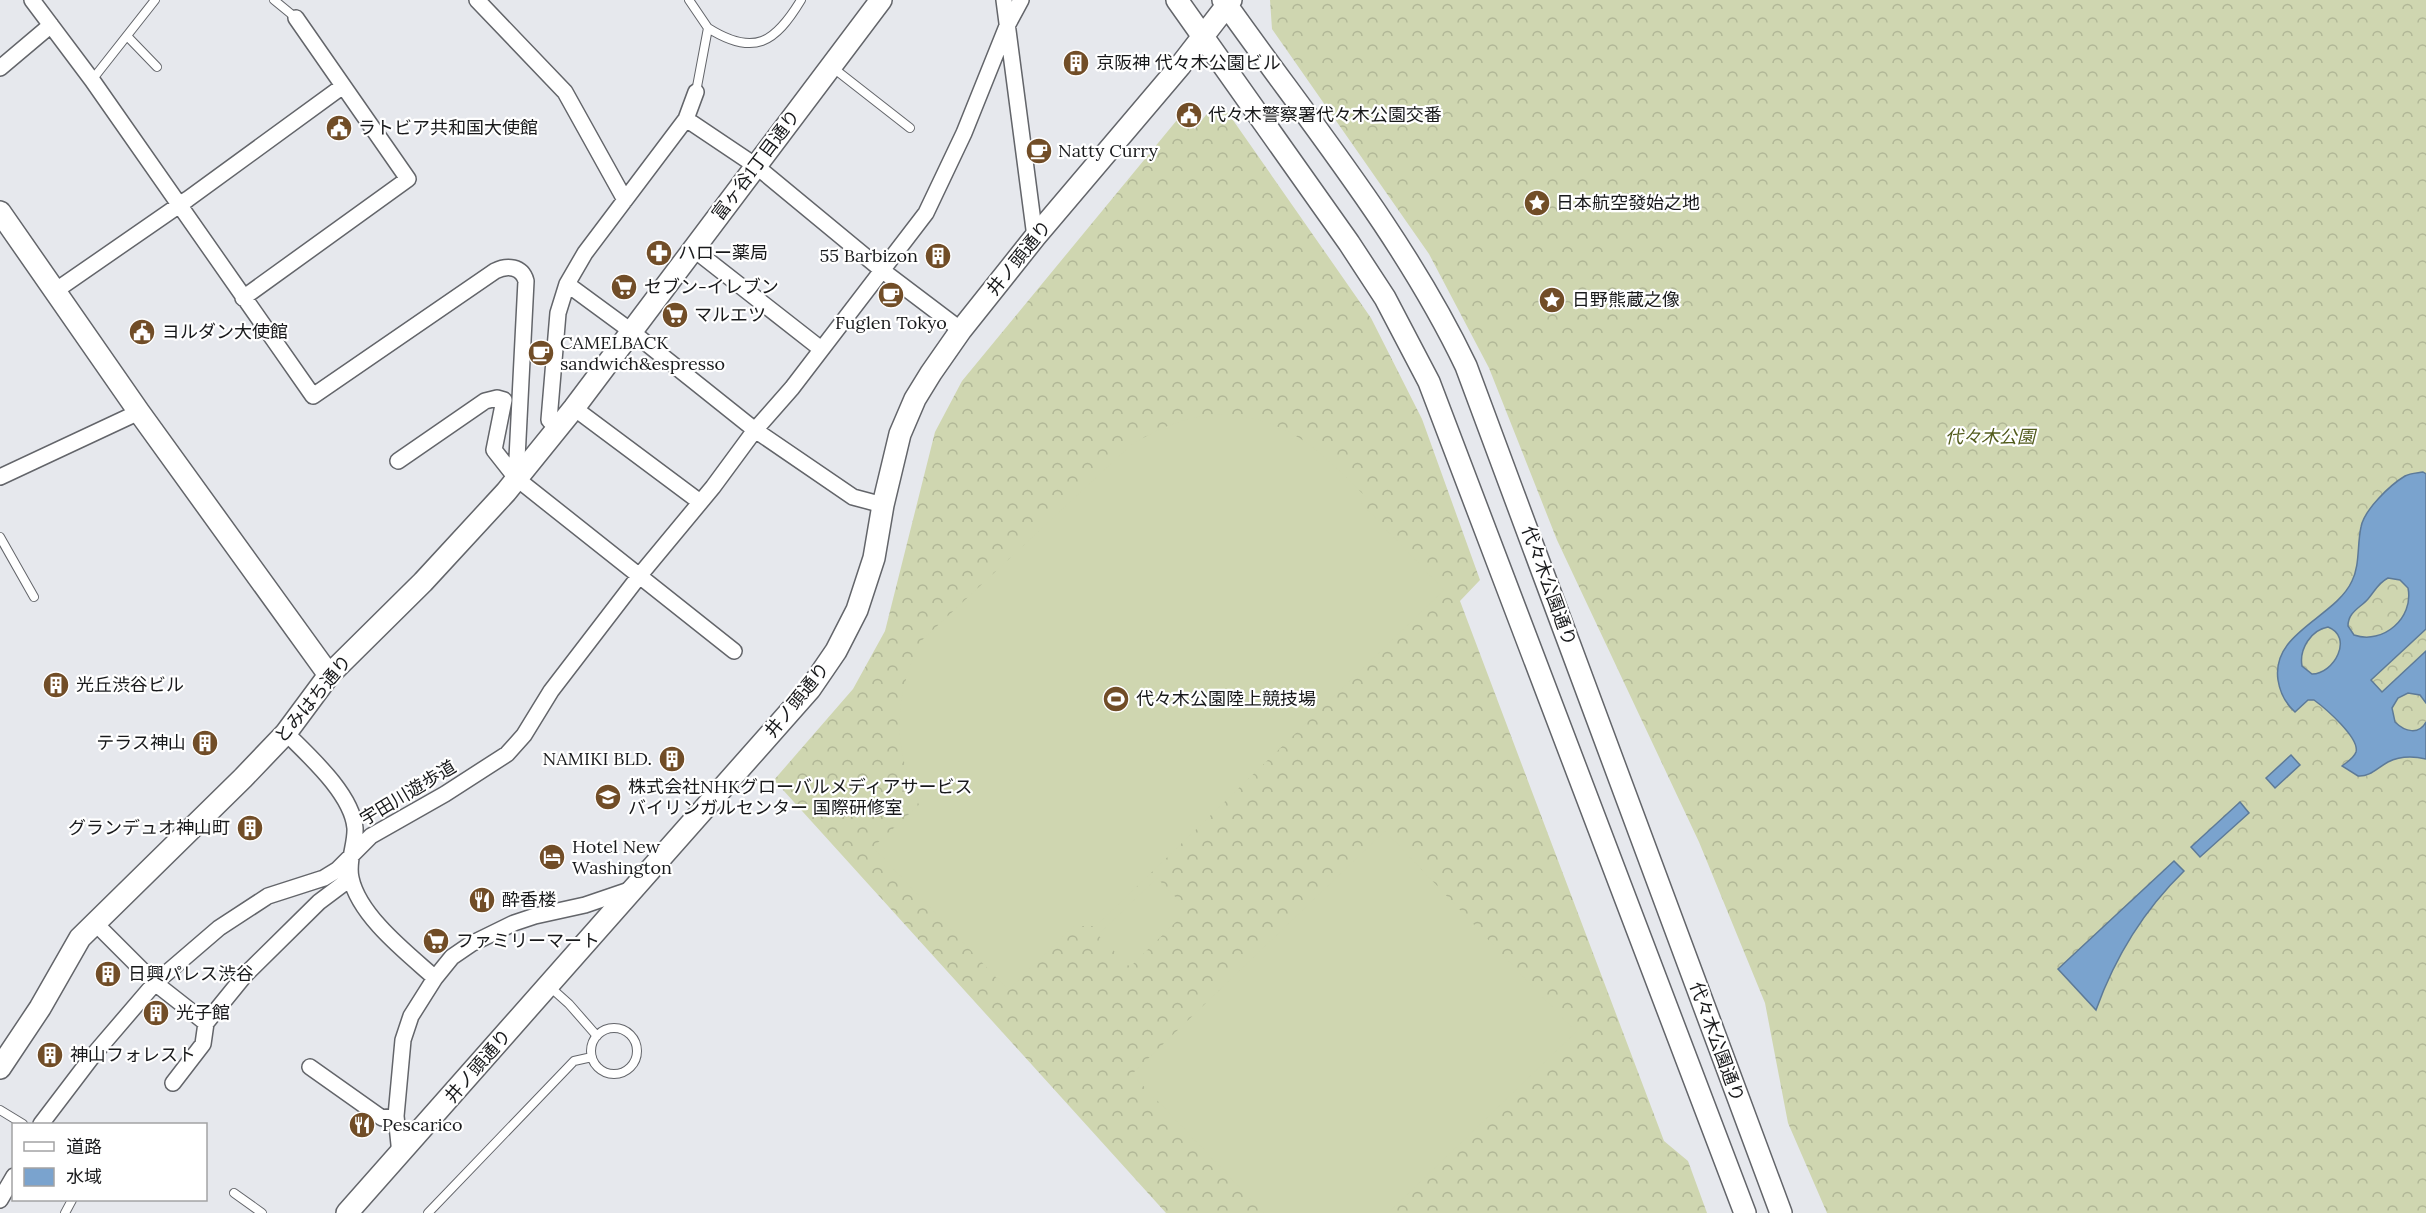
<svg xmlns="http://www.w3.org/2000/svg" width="2426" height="1213" viewBox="0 0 2426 1213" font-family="Lora,'Noto Sans JP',serif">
<defs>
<pattern id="forest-crowns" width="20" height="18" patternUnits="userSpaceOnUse" patternTransform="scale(1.5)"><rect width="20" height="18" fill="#cfd6b0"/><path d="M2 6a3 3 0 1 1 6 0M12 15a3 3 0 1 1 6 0" fill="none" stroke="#b1b797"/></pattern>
</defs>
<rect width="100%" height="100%" fill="#e6e8ed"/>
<path fill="url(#forest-crowns)" d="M1270,0H2426V1213H1827L1788,1123L1765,1003L1699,842L1557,540L1489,368L1429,254L1272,29Z
M1213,106L1228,113L1371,318L1422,419L1480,580L1460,601L1664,1141L1688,1161L1707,1213H1166L774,780L853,689L885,631L935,432L962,381L1177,120L1195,129Z"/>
<path fill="#cfd6b0" d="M1216,414C1287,416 1319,450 1366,497L1361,503L1444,590L1096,926H1074L1008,990L873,847L919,805C893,747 893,700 920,642L1130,446C1158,428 1184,417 1216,414Z
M1385,831L1576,1032L1388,1213H1264L1132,1074Z
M1157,878L1188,910L1130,967L1098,935Z"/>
<path fill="#7aa3ce" stroke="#5d7a98" stroke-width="1.5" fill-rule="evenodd" d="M2423,472L2426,474V629L2371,680L2382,692L2426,651V703L2420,695L2408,693L2398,698L2392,708L2395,722C2405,732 2419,735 2426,722V759C2413,756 2400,756 2388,762C2377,768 2370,777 2358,776L2342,766C2347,762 2354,758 2356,752C2360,738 2325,708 2314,700H2308L2295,712C2285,703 2280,693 2278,680C2271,632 2335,618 2352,581C2360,565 2357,545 2361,527C2364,510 2390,485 2405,476C2410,473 2417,473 2423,472ZM2388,578L2400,580L2408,588C2414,618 2383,645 2354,635L2348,626C2348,612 2360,608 2368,599C2375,591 2378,583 2388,578ZM2328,627C2354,637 2334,674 2312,674L2302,666C2299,649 2311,630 2328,627Z
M2291,755L2300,765L2275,788L2266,778Z
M2240,802L2249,813L2200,857L2191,847Z
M2174,861L2184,871C2144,910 2115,957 2096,1010L2058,969Z"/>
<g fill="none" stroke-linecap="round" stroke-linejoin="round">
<defs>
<path id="lane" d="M274,0L296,18
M689,0L708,28L696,92
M708,28C754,57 775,43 801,0
M127,36L157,67
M832,67L910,128
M92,80L155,0
M0,537L34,597
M550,987L569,1004L597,1036
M591 1051a23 23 0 1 1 46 0a23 23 0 1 1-46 0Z
M0,1110L23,1124
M234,1193L262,1213
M65,1213L72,1200
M428,1213L574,1061L592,1057"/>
<path id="street" d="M32,0L92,80L313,396L495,271C507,265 522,266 526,281L516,478
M477,0L565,92L625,200
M1004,0L1035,237
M0,68L51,25
M686,119L756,166L883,271L961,330
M692,248L821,349
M567,284L631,331L755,430L853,497L883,505
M55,291L188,199L343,86
M243,298L408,179L296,18
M574,408L700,502
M557,427L549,420L558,313L567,284L585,253L686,119L696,92
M398,461L485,401L497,398L504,400L494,450L516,478L734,651
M0,477L139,412
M286,733C309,756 352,794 355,828C356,844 347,861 351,878C359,916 407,953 435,978
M95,923L155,983L206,1023
M310,1067L382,1118L396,1116
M173,1083L203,1044L206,1023L245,975L319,902L351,878
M41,1124L95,1053L155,983L219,928L268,896L324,878L337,870L371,836L445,794L507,754L524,735L551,691L640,575L713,487L755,430L792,388L926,213L964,133L1007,26L1021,0
M400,1154L396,1116L403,1040L411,1016L435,978L452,957L471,944L514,923L535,916L585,905L632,889
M0,1200L14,1176"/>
<path id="secondary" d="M1177,0L1349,243L1385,298L1429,382L1745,1213
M1223,0C1307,119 1403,234 1466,366L1781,1213
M0,212L139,412L329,675
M0,1068L40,1008L80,938L243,778L286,733L329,675L423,582L506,492L574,408L881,0
M347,1213L810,689L836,651L857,610L874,558L883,505L900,434L915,399L931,373L961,330L1035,237L1180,66L1231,0"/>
</defs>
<use href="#lane" stroke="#63656a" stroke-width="10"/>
<use href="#street" stroke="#63656a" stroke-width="18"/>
<use href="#secondary" stroke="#63656a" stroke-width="24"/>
<use href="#lane" stroke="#fff" stroke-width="8"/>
<use href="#street" stroke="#fff" stroke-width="15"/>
<use href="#secondary" stroke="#fff" stroke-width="21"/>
</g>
<defs>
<symbol id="building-disc" viewBox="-11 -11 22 22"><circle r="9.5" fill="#714d27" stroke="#fff"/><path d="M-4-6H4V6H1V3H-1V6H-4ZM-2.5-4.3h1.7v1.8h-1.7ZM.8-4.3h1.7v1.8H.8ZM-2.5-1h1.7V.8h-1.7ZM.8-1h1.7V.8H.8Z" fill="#fff"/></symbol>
<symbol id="civic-disc" viewBox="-11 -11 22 22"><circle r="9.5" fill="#714d27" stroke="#fff"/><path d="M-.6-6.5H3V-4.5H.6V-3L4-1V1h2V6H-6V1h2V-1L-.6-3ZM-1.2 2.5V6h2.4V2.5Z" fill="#fff"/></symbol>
<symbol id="cafe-disc" viewBox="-11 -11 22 22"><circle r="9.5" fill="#714d27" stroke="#fff"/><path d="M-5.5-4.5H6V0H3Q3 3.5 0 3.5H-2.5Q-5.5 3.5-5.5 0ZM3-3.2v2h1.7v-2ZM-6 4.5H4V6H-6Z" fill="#fff"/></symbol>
<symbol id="sight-disc" viewBox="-11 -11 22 22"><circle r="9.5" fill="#714d27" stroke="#fff"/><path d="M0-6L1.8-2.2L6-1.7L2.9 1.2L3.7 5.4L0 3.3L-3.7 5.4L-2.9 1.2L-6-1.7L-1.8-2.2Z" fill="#fff"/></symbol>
<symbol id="pharmacy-disc" viewBox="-11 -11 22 22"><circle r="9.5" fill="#714d27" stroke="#fff"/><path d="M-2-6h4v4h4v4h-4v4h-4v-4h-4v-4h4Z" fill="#fff"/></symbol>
<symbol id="supermarket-disc" viewBox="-11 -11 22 22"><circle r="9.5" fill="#714d27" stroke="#fff"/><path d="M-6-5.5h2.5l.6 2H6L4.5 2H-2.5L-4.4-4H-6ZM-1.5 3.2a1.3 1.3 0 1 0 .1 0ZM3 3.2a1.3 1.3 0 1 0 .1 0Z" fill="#fff"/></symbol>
<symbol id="stadium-disc" viewBox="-11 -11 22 22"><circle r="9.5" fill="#714d27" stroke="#fff"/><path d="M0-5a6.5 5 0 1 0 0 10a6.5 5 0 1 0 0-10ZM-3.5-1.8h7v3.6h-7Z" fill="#fff"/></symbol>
<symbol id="school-disc" viewBox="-11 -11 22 22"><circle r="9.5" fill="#714d27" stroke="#fff"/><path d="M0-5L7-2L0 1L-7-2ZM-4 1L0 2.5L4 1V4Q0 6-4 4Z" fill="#fff"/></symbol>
<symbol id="hotel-disc" viewBox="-11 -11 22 22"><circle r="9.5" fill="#714d27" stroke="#fff"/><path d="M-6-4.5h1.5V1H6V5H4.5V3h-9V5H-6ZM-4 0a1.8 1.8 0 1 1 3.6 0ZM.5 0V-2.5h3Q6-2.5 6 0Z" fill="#fff"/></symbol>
<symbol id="restaurant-disc" viewBox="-11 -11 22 22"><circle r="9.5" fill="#714d27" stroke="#fff"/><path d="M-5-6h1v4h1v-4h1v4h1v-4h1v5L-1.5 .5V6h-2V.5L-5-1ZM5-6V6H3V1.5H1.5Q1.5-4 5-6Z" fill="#fff"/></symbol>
</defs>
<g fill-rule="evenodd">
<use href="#building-disc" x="1061" y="48" width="30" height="30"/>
<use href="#civic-disc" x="1174" y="100" width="30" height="30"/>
<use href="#civic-disc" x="324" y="113" width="30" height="30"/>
<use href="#cafe-disc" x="1024" y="136" width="30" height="30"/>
<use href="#sight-disc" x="1522" y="188" width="30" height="30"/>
<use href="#pharmacy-disc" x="644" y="238" width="30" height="30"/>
<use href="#building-disc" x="923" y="241" width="30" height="30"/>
<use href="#supermarket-disc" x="609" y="272" width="30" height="30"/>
<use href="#cafe-disc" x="876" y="280" width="30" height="30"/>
<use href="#sight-disc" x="1537" y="285" width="30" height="30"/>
<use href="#supermarket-disc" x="660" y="300" width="30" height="30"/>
<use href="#civic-disc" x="127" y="317" width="30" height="30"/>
<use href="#cafe-disc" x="526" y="338" width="30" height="30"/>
<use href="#building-disc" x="41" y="670" width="30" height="30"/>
<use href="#stadium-disc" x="1101" y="684" width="30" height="30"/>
<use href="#building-disc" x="190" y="728" width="30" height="30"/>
<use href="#building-disc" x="657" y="744" width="30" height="30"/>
<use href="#school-disc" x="593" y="782" width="30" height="30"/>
<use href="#building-disc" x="235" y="813" width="30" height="30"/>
<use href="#hotel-disc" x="537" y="842" width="30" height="30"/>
<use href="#restaurant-disc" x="467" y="885" width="30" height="30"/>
<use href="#supermarket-disc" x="421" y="926" width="30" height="30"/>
<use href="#building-disc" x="93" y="959" width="30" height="30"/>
<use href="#building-disc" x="141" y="998" width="30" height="30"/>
<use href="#building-disc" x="35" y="1040" width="30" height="30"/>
<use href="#restaurant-disc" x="347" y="1110" width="30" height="30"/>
</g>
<g text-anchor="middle" stroke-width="4.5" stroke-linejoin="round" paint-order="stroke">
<g font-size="18" fill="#18191b" stroke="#fff" text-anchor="start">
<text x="1096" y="69">京阪神 代々木公園ビル</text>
<text x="1208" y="121">代々木警察署代々木公園交番</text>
<text x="358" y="134">ラトビア共和国大使館</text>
<text x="1058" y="157">Natty Curry</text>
<text x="1556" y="209">日本航空發始之地</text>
<text x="678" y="259">ハロー薬局</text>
<text x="918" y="262" text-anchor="end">55 Barbizon</text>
<text x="644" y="293">セブン-イレブン</text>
<text x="1572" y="306">日野熊蔵之像</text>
<text x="694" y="321">マルエツ</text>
<text x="891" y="329" text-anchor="middle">Fuglen Tokyo</text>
<text x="162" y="338">ヨルダン大使館</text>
<text x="560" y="349">CAMELBACK<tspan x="560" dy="21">sandwich&amp;espresso</tspan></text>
<text x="76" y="691">光丘渋谷ビル</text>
<text x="1136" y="705">代々木公園陸上競技場</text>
<text x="186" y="749" text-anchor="end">テラス神山</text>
<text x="652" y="765" text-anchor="end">NAMIKI BLD.</text>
<text x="628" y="793">株式会社NHKグローバルメディアサービス<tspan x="628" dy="21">バイリンガルセンター 国際研修室</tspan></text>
<text x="230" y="834" text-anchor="end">グランデュオ神山町</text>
<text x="572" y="853">Hotel New<tspan x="572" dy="21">Washington</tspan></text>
<text x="502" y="906">酔香楼</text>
<text x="456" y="947">ファミリーマート</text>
<text x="128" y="980">日興パレス渋谷</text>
<text x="176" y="1019">光子館</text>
<text x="70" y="1061">神山フォレスト</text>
<text x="382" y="1131">Pescarico</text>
</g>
<g font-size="18" fill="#18191b" stroke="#fff">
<text transform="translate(756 165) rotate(-53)" y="6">富ヶ谷1丁目通り</text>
<text transform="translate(1019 258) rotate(-51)" y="6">井ノ頭通り</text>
<text transform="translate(1549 586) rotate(70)" y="6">代々木公園通り</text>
<text transform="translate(313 699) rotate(-50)" y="6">とみはち通り</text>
<text transform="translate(797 700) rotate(-51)" y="6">井ノ頭通り</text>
<text transform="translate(408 793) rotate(-31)" y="6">宇田川遊歩道</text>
<text transform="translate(1717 1042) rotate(70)" y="6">代々木公園通り</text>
<text transform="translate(478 1066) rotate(-49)" y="6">井ノ頭通り</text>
</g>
<g font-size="18" font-style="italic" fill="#525b1c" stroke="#fff">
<text x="1990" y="443">代々木公園</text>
</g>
</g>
<rect x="12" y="1123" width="195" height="78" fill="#ffffff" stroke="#a3a3a4" stroke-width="1.5"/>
<rect x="24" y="1142" width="30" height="9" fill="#ffffff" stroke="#a3a3a4" stroke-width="1.5"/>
<text x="66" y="1153" font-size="18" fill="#18191b">道路</text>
<rect x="24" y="1168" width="30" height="18" fill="#7aa3ce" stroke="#a3a3a4" stroke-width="1.5"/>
<text x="66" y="1183" font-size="18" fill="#18191b">水域</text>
</svg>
